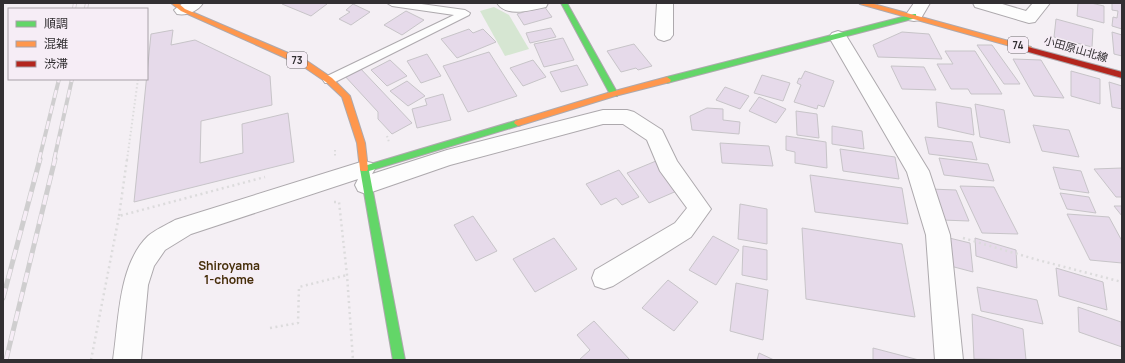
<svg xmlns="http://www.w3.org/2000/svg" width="1125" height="363" viewBox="0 0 1125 363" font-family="Manrope,'Noto Sans JP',sans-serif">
<rect width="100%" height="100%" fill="#f4eff4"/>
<path fill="#d6e6d2" d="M494,7L509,15L529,49L505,56L480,11Z"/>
<path fill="#e6daea" stroke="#c7c4c8" d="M283,3H324L327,4L311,16L282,4Z
M1078,3H1091L1104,6V23L1077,16Z
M1112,3H1122V29L1112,26L1113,17L1117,18L1118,11L1112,10Z
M353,4L370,12L351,25L339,19L350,12L346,10Z
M544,6L552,17L524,25L517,14Z
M406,11L424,20L402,35L384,25Z
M1056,19L1093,29L1092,47L1054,37Z
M551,28L556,37L530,43L526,33Z
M469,29L473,33L483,29L496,42L457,58L441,39Z
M173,30L171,45L195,40L270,76L272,105L201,121L200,163L243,153L242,124L288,113L294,162L134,202L151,34Z
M902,32L929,34L942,59L878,57L873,45Z
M1112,32L1122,35V56L1114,54Z
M563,38L574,60L544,67L534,44Z
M634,44L652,66L638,70L636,68L621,72L607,51Z
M977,45H992L1020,84H1004Z
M945,51H975L1002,94H971L968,89H951L937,64H953Z
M489,52L517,96L468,112L443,66Z
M427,54L441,76L421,83L407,61Z
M1013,59L1041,60L1064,98L1034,96Z
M390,60L407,76L387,86L371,70Z
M533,60L546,77L523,86L510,68Z
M577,65L588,85L561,92L550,72Z
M891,66L924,67L936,90L902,89Z
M359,67L412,123L392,134L378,119V112L343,74Z
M805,71L834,81L824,107L818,105L817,109L794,102L801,85L797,83L799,78L801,79Z
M1071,71L1100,79V104L1071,96Z
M762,75L790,83L783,101L754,93Z
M407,81L425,96L408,106L390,91Z
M1109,82L1122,86V109L1112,107Z
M725,87L749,96L740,109L716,100Z
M443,94L451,120L417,128L412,109L427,105L425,99Z
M759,97L786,109L776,123L749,111Z
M936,102L971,108L974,135L938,127Z
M975,104L1004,110L1010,143L980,137Z
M707,108L723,109V120L740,122L739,134L692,130L690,116Z
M796,111L817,114L819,138L797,135Z
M1033,125L1069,130L1079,157L1042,151Z
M832,126L862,131L864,149L832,144Z
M786,136L826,142L827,168L795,163V152L786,150Z
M925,137L972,142L977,160L929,154Z
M720,143L769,146L773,166L722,163Z
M840,149L895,157L899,179L843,171Z
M939,158L988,164L994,181L944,175Z
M656,161L679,190L649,203L627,173Z
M1053,167L1081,171L1089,193L1060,189Z
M1122,168V197H1116L1094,169Z
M619,170L639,197L622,205L616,198L601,205L586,184Z
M810,175L902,188L908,224L815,212Z
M960,186L994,187L1018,234L982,233Z
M930,189L956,190L969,221L942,220Z
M1060,193L1089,197L1096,213L1067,209Z
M740,204L767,209V244L738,239Z
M1114,206H1122V216Z
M1067,214L1109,217L1122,241V263L1090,260Z
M473,216L497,251L476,261L454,225Z
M802,228L902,244L915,317L806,299Z
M713,236L739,250L716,285L689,270Z
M941,236L970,243L973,272L943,264Z
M554,238L577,269L535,292L513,259Z
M975,238L1016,250L1017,268L976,256Z
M743,246L767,250V280L742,275Z
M1056,268L1103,282L1107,310L1059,296Z
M668,280L698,302L674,331L642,308Z
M736,283L768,290L763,340L730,331Z
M977,287L1037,300L1043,324L981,311Z
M1078,307L1121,322L1122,347L1079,332Z
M972,314L1023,329L1026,360L974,359Z
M594,321L630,360H579L590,350L577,335Z
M873,348L919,360H873Z
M759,353L774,360H757Z"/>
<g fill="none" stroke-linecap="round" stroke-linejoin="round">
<defs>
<path id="lane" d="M387,3H414L465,10L470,13L469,15L333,83H325L323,80L325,77L454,15L392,6Z"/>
<path id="street" d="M183,3H203C198,11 187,16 177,14L174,10Z
M497,3H548L546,7C531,10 507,18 497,3Z
M657,3H673V35L670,39L664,41L658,39L655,35Z
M914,3H930L920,20L914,21L908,20L905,16Z
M973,3H999L1026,11L1033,3H1050L1035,22L1029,23L975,7Z
M838,31L844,33L847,37L929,171L950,235L963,360H935L926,235L907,172L829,37L832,33Z
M603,110H627L634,112L662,130L677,161L711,209L691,237L613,286L604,289L595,286L592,278L595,270L675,223L687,208L660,171L647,140L623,124H603L450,165L366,194L358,191L355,185L358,179L191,234L165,250L154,266L148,285L141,360H113C119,321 118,265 148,236C155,230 166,225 175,220L364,161L372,163L375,169L372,174L447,150Z"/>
<path id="fast" d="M561,3H567L618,94L617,96H611Z
M914,14H916V18L667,83L663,80L667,77Z
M518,120L522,123L521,125L369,171L405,360H393L360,169L364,166Z"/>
<path id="slow" d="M171,3H178L185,9L307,61L332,78L350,96L365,143L368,169L367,171H361L360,169L357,143L342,97L326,82L301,65L181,11Z
M859,3H870L1031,47L1032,49L1028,51L860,4Z
M667,77L671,80L670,82L615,96L518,126L514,123L515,121L611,92Z"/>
<path id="jam" d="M1025,47H1028L1122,72V78L1025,51Z"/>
</defs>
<use href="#lane" stroke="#ada9ad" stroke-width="2"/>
<use href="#street" stroke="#ada9ad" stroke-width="2"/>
<use href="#fast" stroke="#ada9ad" stroke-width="2"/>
<use href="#slow" stroke="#ada9ad" stroke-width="2"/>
<use href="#jam" stroke="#ada9ad" stroke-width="2"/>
<path stroke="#dcdbdc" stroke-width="2" stroke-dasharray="1.5 2.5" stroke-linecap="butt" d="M387,136L389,142
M335,150V157
M127,160L138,79"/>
<path stroke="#dcdbdc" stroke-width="2.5" stroke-dasharray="2 3.5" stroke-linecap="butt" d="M334,202H339L347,275L353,360
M119,216L127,159
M963,238L1038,260L1122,282
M270,328L298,323L299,287L347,275
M91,360L119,216L265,177"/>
<use href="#lane" fill="#fdfdfd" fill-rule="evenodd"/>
<use href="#street" fill="#fdfdfd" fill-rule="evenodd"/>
<use href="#fast" fill="#63d668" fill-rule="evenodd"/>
<use href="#slow" fill="#ff974d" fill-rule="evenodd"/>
<use href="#jam" fill="#b3261e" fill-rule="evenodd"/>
<defs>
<path id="rail-far1" d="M74,9L75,3
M86,9L87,3
M39,160L59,79
M54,160L72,79"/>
<path id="rail" d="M3,298L40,159
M6,360L55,159"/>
</defs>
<use href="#rail-far1" stroke="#cfcecf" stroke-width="4"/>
<use href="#rail" stroke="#cfcecf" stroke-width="5"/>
<use href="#rail-far1" stroke="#f6edf6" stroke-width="2.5" stroke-dasharray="8" stroke-linecap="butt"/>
<use href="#rail" stroke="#f6edf6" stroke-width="3.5" stroke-dasharray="10" stroke-linecap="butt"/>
</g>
<g text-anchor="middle" stroke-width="3.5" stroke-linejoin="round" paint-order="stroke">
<g fill="#f6edf6" stroke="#6d686d" stroke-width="1">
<rect x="1008" y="37" width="20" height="16" rx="3"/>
<rect x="287" y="52" width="20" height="16" rx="3"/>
</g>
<g font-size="10" font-weight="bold" fill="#322f32">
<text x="1018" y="49">74</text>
<text x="297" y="64">73</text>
</g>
<g font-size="11" fill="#322f32" stroke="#f6edf6">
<text transform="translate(1076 49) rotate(16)" y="4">小田原山北線</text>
</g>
<g font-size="12" font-weight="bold" fill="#462f0a" stroke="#f6edf6">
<text x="229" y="270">Shiroyama<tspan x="229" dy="14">1-chome</tspan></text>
</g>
</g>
<rect width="1125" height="363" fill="none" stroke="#322f32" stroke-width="8"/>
<rect x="8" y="8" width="140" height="72" fill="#f6edf6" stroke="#a8a1a8"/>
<rect x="16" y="21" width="20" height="6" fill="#63d668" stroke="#a8a1a8"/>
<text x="44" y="28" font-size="12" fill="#322f32">順調</text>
<rect x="16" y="41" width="20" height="6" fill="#ff974d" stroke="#a8a1a8"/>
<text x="44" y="48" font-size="12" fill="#322f32">混雑</text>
<rect x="16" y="61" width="20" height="6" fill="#b3261e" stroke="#a8a1a8"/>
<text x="44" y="68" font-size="12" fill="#322f32">渋滞</text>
</svg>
